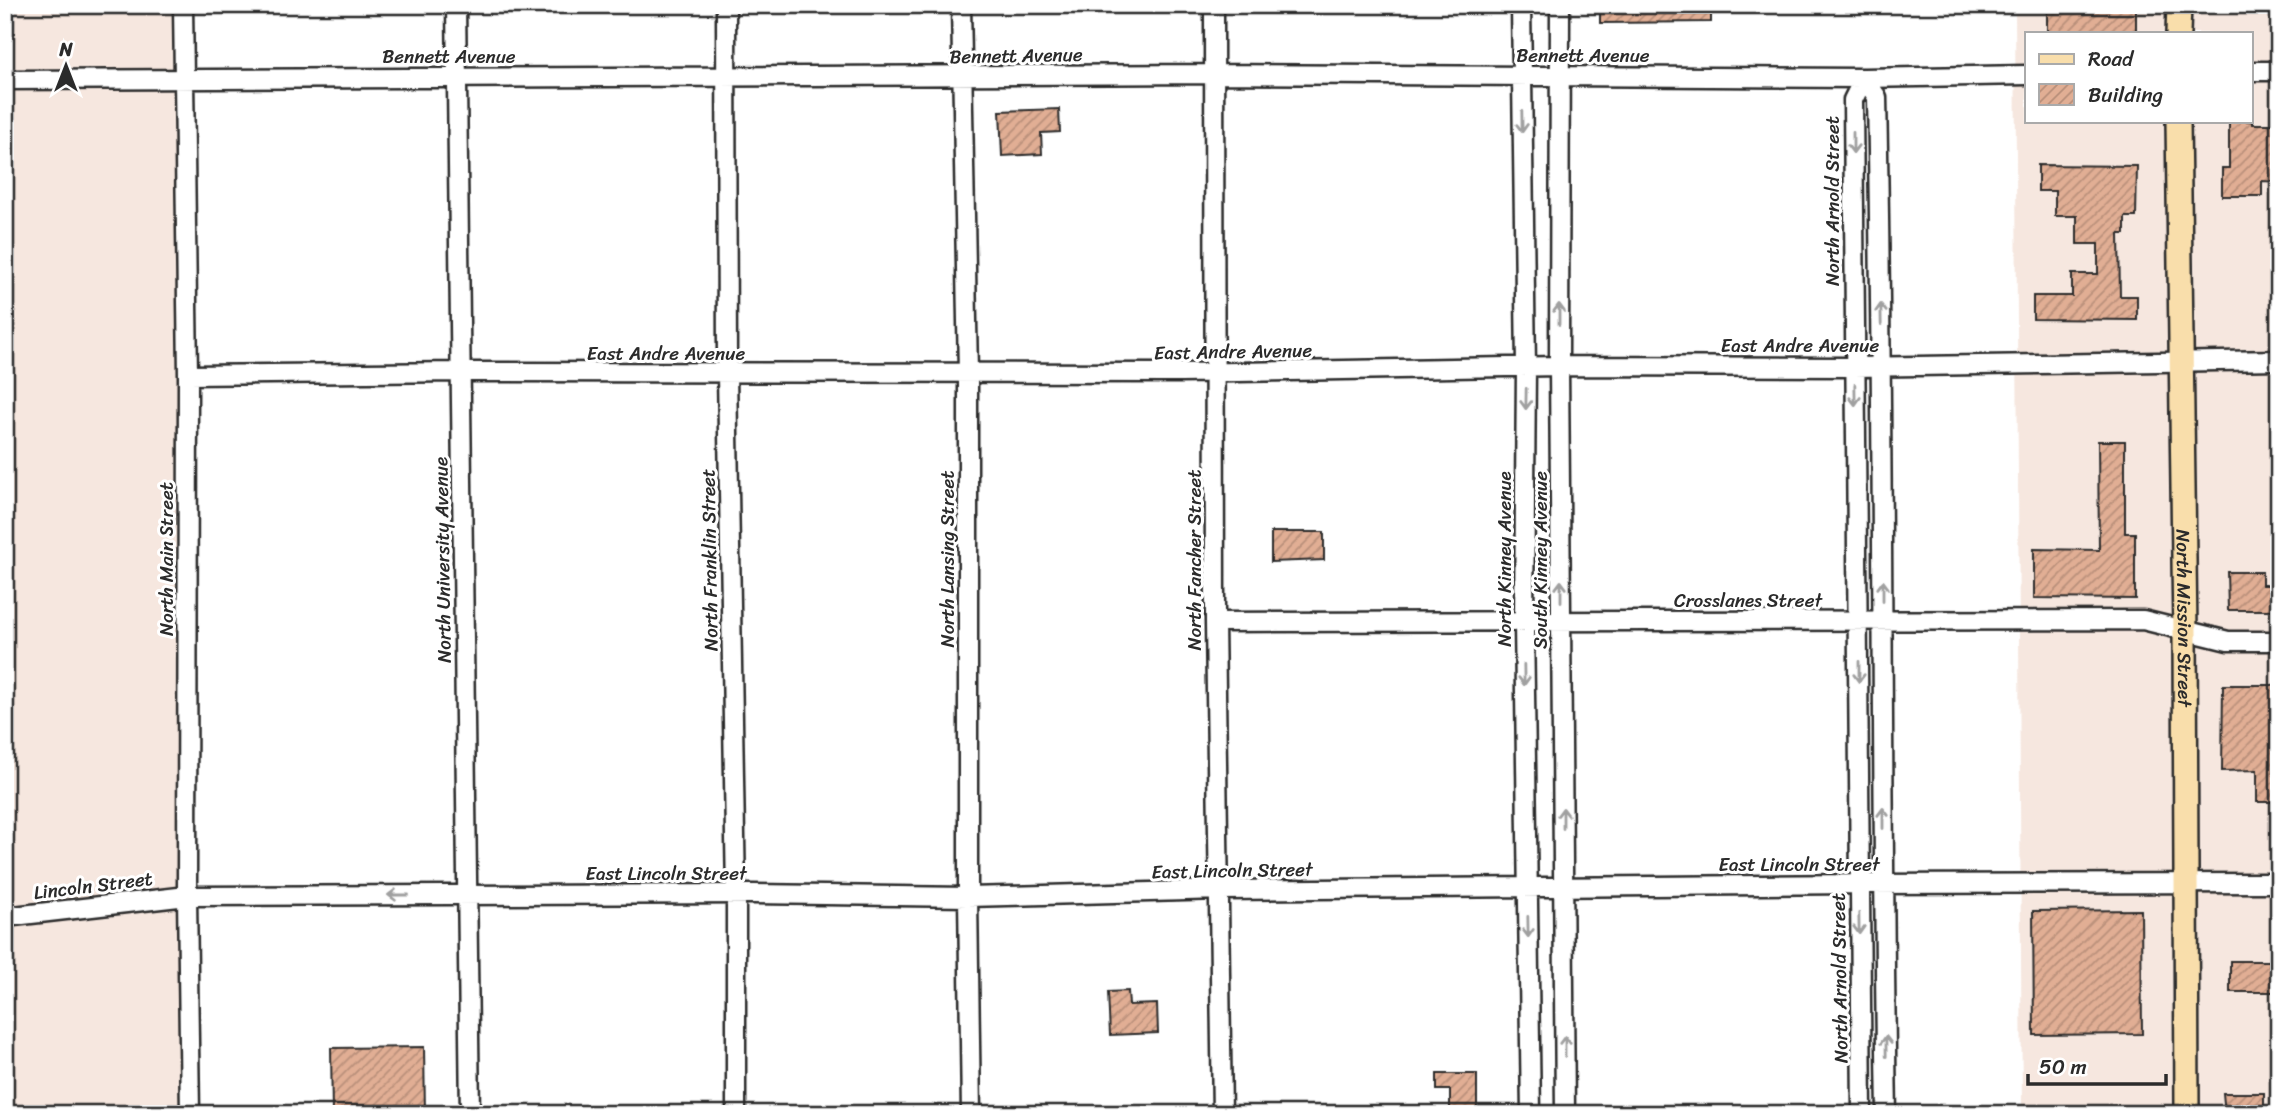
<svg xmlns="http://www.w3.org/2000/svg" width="2284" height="1119" viewBox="0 0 2284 1119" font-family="Sriracha,sans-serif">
<defs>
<pattern id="building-hatch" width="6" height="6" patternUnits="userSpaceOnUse" patternTransform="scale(1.75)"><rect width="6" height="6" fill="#e1ae94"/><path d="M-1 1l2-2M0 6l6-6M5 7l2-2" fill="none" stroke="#b78e79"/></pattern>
</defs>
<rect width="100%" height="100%" fill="#fff"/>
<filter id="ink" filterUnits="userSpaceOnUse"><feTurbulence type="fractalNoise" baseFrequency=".0143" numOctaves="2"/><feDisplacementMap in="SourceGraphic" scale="14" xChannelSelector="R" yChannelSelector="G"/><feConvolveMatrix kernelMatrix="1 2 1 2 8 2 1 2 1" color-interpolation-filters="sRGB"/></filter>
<g filter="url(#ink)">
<path fill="#f6e7df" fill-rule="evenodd" d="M5,5H184L190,1114H5Z
M2015,5H2279V1114H2022ZM2027,33H2251V121H2027Z"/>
<path fill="url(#building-hatch)" stroke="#2b2b2b" stroke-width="2" d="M1600,5H1711V22L1600,23Z
M2047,5H2136V33H2047Z
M1059,109L1060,132L1041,133L1042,154L1002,156L1000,111Z
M2229,121H2252V124H2279V182L2262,181V196H2222V168H2229Z
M2038,165L2137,166L2136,217H2125V234H2119L2120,296H2137V320L2033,319V296H2072V274H2098V244H2077V216H2055V191H2038Z
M2098,441H2125V533H2135V599L2034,598V549L2099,550Z
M1271,532H1324V560L1271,562Z
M2227,572H2262V585H2279V610H2228Z
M2223,685H2279V802H2257V770L2222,771Z
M2141,910L2142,1034L2034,1035L2033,911Z
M2230,961H2279V992H2230Z
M1128,991L1129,1005L1157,1004L1158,1033L1110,1035L1108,992Z
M424,1047L425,1114H332L331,1048Z
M1437,1074H1477V1114H1450V1090H1437Z
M2223,1093H2264V1114H2225Z"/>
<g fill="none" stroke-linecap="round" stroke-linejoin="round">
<defs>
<path id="minor" d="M183,5L188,375L187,896L190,1114
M456,5L470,1114
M726,5L727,374L736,894V1114
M961,5L968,373V897L971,1114
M1214,5L1215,622L1222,1114
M1521,5L1526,367L1524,623L1531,1114
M1560,5L1559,366L1565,1114
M2251,71H2279
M5,80L1214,74L1864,78L2027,75
M188,375L461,372L1181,373L1559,366L1855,367L2279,360
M1215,622L2143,620L2228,641H2279
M5,917L187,896L753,894L968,897L1221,890L1858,884L2279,883
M1862,1114L1853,100L1864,78L1877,97C1884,436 1881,775 1887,1114"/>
<g id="major">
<path d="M2178,33L2179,5"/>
<path id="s1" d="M2178,121L2185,632L2187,1114"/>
</g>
</defs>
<use href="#minor" stroke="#2b2b2b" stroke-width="23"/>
<use href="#major" stroke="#2b2b2b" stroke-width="28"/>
<use href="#minor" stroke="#fff" stroke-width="18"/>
<use href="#major" stroke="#f9deab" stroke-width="23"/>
</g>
<defs><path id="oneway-shaft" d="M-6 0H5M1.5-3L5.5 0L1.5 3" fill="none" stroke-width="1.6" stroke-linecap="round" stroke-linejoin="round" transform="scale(1.75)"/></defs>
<g stroke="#a0a0a0">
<use href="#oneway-shaft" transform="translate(1522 122) rotate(89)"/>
<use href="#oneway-shaft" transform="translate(1853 143) rotate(90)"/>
<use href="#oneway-shaft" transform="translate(1559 314) rotate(-90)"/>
<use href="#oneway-shaft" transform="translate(1881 314) rotate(-91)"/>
<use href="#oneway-shaft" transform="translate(1855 395) rotate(89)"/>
<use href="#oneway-shaft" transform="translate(1526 399) rotate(91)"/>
<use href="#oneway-shaft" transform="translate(1561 591) rotate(-90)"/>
<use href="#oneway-shaft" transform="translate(1883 591) rotate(-90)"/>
<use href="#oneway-shaft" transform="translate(1859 672) rotate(90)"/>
<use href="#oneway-shaft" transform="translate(1524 675) rotate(89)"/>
<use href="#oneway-shaft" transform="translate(1563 818) rotate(-90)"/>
<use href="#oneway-shaft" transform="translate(1883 818) rotate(-90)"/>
<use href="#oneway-shaft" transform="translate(398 895) rotate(180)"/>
<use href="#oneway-shaft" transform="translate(1859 924) rotate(89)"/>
<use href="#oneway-shaft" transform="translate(1528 927) rotate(89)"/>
<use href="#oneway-shaft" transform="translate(1565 1046) rotate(-90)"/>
<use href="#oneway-shaft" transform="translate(1886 1046) rotate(-91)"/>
</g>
</g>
<g text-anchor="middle" stroke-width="6" stroke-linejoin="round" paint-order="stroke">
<g font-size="19" fill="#2b2b2b" stroke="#fff">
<text transform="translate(1016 55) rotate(-1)" y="7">Bennett Avenue</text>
<text x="1583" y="62">Bennett Avenue</text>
<text x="449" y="63">Bennett Avenue</text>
<text transform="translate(1832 201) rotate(-90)" y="7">North Arnold Street</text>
<text x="1800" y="352">East Andre Avenue</text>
<text transform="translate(1233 351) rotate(-1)" y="7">East Andre Avenue</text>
<text x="666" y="360">East Andre Avenue</text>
<text transform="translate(166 559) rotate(-90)" y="7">North Main Street</text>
<text transform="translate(947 559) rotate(-90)" y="7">North Lansing Street</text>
<text transform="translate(1504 559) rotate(-90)" y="7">North Kinney Avenue</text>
<text transform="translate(442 560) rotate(-91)" y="7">North University Avenue</text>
<text transform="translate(709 560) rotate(-91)" y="7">North Franklin Street</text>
<text transform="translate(1194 560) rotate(-90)" y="7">North Fancher Street</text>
<text transform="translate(1540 560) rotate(-90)" y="7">South Kinney Avenue</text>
<text x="1748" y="607">Crosslanes Street</text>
<text dy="7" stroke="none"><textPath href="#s1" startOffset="497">North Mission Street</textPath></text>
<text x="1799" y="871">East Lincoln Street</text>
<text transform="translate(1232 870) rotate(-1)" y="7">East Lincoln Street</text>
<text x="666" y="880">East Lincoln Street</text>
<text transform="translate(93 885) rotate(-7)" y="7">Lincoln Street</text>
<text transform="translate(1839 978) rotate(-91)" y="7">North Arnold Street</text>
</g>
</g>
<rect width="2284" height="1119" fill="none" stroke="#fff" stroke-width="28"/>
<rect x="14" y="14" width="2256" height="1091" fill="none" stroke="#2b2b2b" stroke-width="2.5" filter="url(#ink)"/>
<rect x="2025" y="32" width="228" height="91" fill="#ffffff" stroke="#aaaaaa" stroke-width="2"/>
<rect x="2039" y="54" width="35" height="10" fill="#f9deab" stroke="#aaaaaa" stroke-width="2"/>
<text x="2088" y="66" font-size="21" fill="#2b2b2b">Road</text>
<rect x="2039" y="84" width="35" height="21" fill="url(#building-hatch)" stroke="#aaaaaa" stroke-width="2"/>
<text x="2088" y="102" font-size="21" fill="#2b2b2b">Building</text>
<g transform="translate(66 66)" stroke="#ffffff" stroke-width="5" paint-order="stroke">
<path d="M0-5L12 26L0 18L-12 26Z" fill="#2b2b2b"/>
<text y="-10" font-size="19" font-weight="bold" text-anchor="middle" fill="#2b2b2b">N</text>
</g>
<path d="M2028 1074v10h138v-10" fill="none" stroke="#2b2b2b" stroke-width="3.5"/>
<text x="2039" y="1074" font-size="21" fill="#2b2b2b" stroke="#ffffff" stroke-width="5" paint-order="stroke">50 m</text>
</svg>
